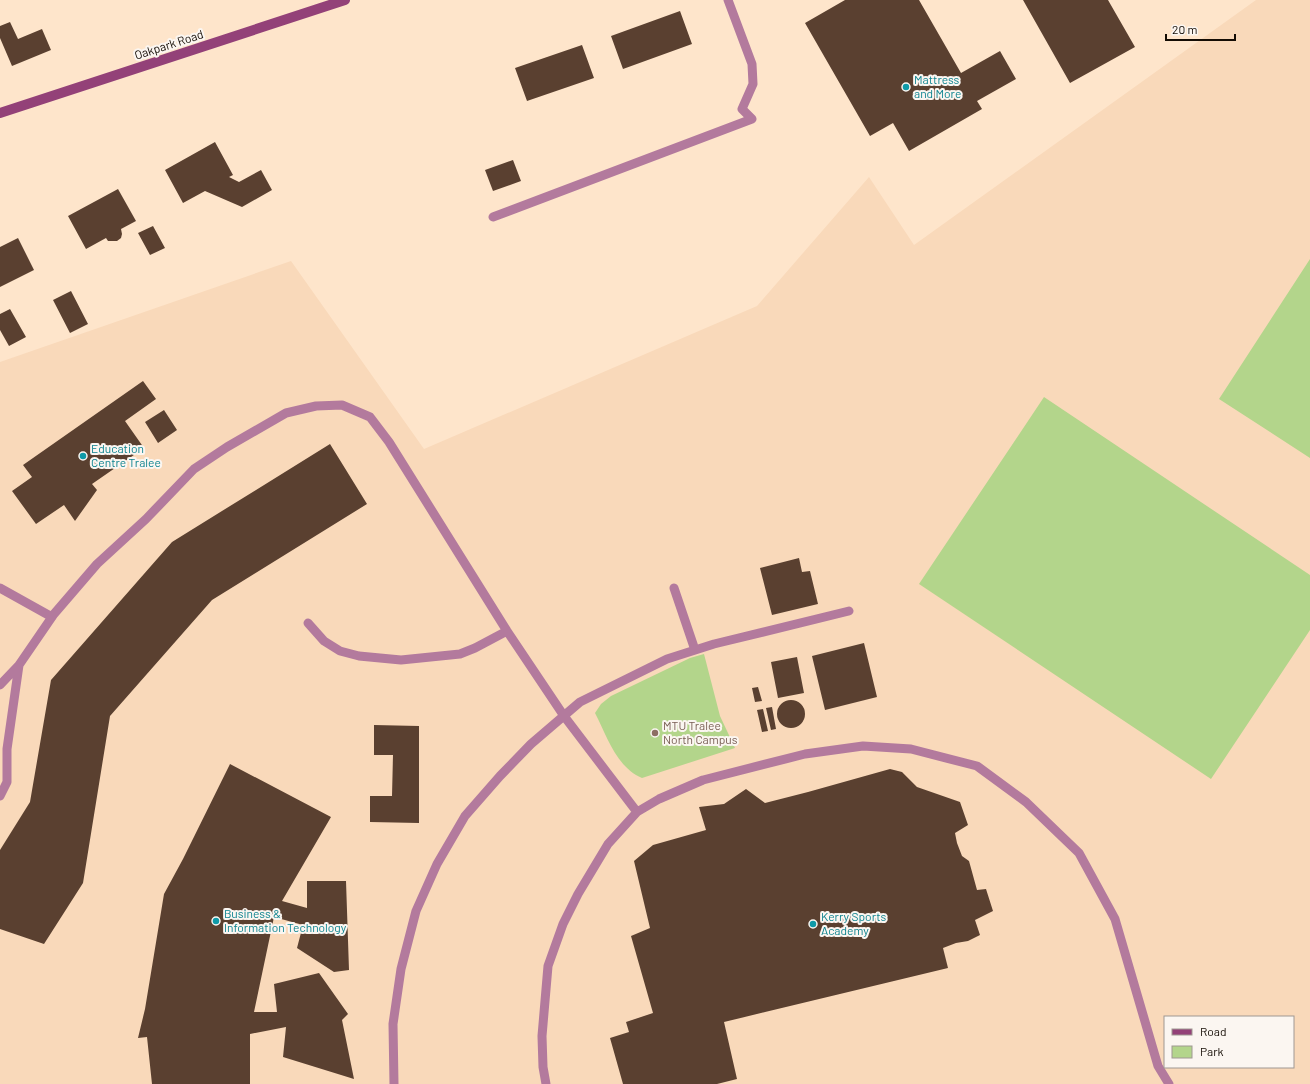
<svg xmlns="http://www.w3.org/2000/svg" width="1310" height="1084" viewBox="0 0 1310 1084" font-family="Barlow,sans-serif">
<rect width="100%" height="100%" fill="#fee5cb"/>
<path fill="#f9d9ba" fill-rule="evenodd" d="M1256,0H1310V1084H0V362L291,261L424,449L757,306L869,177L914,245ZM1165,1017H1293V1067H1165Z"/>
<path fill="#b3d58b" d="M1310,259V458L1219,399Z
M1044,397L1310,575V630L1211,779L919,584Z
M704,654L720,716L735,748L642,778C616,767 607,736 595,713L601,704L611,696L690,658Z"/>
<path fill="#5a4030" d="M845,0H919L961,73L1000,51L1016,79L977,101L982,109L909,151L893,123L870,136L805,23Z
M1023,0H1108L1135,47L1070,83Z
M680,11L692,44L623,69L611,36Z
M10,22L18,39L42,29L51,50L12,66L0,38V26Z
M582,45L594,78L527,101L515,68Z
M215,142L233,175L229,177L239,182L261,170L272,190L242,207L205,191L183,203L165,170Z
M513,160L521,181L493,191L485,170Z
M118,189L136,221L121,229L122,234L121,238L117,241H108L106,238L86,249L68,216Z
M153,226L165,248L150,255L138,233Z
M18,238L34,270L0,287V247Z
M71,291L88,324L70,333L53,300Z
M10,309L26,337L9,346L0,330V314Z
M143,381L156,399L125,421L144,448L92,484L97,490L75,521L64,505L36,524L12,491L32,477L23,465Z
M164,410L177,430L158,443L145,422Z
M330,444L367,504L212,600L110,716L83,883L44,944L0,929V850L30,802L51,680L172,542Z
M799,558L802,572L810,571L818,604L772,615L760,568Z
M864,643L877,697L825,710L812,656Z
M797,657L804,693L778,698L771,662Z
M758,687L762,701L755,702L752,688Z
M777 714a14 14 0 1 1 28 0a14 14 0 1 1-28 0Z
M772,707L776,729L771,730L766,708Z
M763,709L768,731L762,732L757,710Z
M374,725L419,726V823L370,822V796H392L393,755H374Z
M230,764L331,817L282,901L307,908V881H346L349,970L334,972L297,948L303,925L274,917L254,1012H277L274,984L319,973L348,1014L342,1020L354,1079L283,1057L286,1027L250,1034V1084H152L147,1037L138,1038L145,1009L164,894L183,859Z
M890,769L902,772L917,787L960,802L968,825L955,833L957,843L962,856L969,861L977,890L986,889L993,911L975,920L980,935L968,941L956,943L943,948L948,968L724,1022L737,1079L717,1084H623L610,1038L629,1032L626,1022L653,1013L631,936L650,928L634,861L653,845L706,830L699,807L724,804L746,789L765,803L808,792Z"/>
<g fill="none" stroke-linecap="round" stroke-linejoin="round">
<path stroke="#b37a9d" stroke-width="9" d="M493,217L752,119L742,109L753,84L752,64L728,0
M0,588L52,617
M674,588L695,650
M308,623L324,641L340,651L359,656L401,660L460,654L475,648L507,631
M0,685L19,665
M0,796L7,782V749L19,665L54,614L97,564L146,519L194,469L227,447L286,413L316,406L342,405L370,417L389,442L507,631L564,716L637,812
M394,1084L393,1024L401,969L416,911L437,864L465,816L500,776L531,744L580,702L667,659L714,644L849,611
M546,1084L543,1067L542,1036L548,966L563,924L578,894L608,844L637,812L659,799L703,780L805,754L863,746L911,749L977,766L1026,802L1079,853L1115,919L1158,1066L1169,1084"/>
<path stroke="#934178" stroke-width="10" d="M0,113L345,0"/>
</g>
<g fill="#0f9aa8" stroke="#fbf6f1" stroke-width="1.5">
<circle cx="906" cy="87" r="4"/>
<circle cx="83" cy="456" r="4"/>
<circle cx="216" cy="921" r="4"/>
<circle cx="813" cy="924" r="4"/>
</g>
<circle fill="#8d6e63" stroke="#fbf6f1" stroke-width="1.5" cx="655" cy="733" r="4"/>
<g text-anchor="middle" stroke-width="4" stroke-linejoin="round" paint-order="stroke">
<g font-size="12" fill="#140c04" stroke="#fbf6f1">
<text transform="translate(169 45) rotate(-18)" y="4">Oakpark Road</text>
</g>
<g font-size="12" fill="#0d838f" stroke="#fbf6f1" text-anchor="start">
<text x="914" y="84">Mattress<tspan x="914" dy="14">and More</tspan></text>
<text x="91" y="453">Education<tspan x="91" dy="14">Centre Tralee</tspan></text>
<text x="224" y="918">Business &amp;<tspan x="224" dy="14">Information Technology</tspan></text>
<text x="821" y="921">Kerry Sports<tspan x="821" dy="14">Academy</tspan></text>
</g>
<g font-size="12" fill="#785e54" stroke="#fbf6f1" text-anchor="start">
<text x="663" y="730">MTU Tralee<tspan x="663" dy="14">North Campus</tspan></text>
</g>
</g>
<rect x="1164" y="1016" width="130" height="52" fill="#fbf6f1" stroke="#9f9892"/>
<rect x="1172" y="1029" width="20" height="6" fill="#934178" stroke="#9f9892"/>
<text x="1200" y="1036" font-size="12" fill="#140c04">Road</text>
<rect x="1172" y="1046" width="20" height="12" fill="#b3d58b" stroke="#9f9892"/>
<text x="1200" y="1056" font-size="12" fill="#140c04">Park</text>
<path d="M1166 34v6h69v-6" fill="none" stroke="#140c04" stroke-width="2"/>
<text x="1172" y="34" font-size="12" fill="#140c04" stroke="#fbf6f1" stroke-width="3" paint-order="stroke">20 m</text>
</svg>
